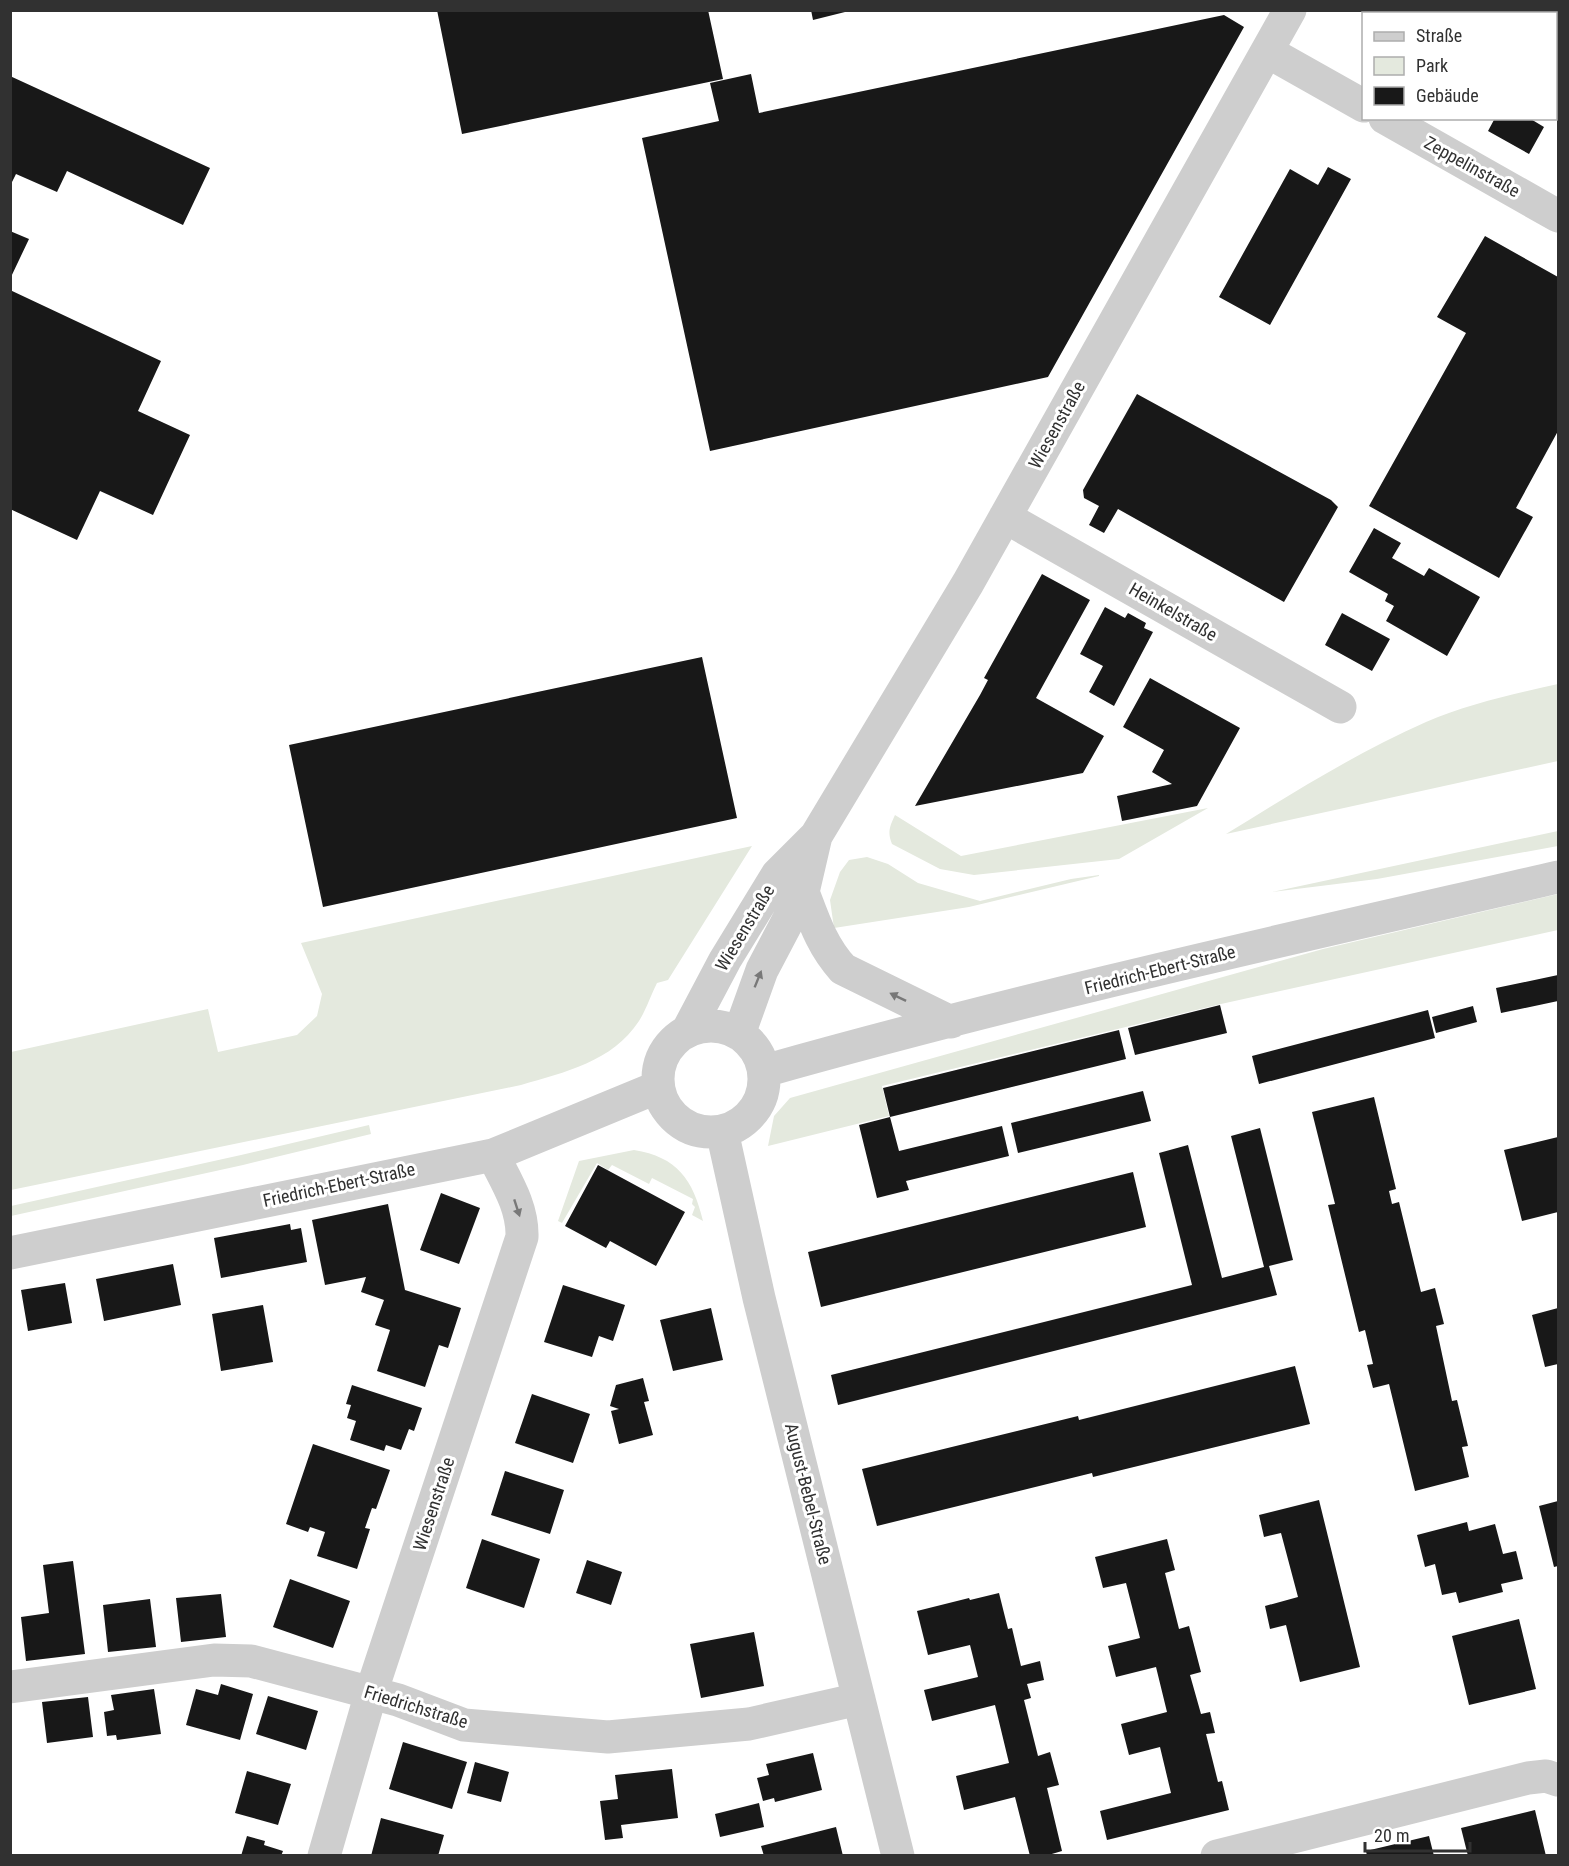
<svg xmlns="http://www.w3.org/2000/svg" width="1569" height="1866" viewBox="0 0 1569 1866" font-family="'Roboto Condensed',sans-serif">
<rect width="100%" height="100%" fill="#fff"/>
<path fill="#e4e9de" d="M1558,684V761L1226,834C1291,794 1356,753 1426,722C1468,704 1514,694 1558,684Z
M1208,808L1119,859L974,875L940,869L892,844C887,832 890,826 895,815L961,856Z
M1558,831V846L1377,879L1272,892Z
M752,846L668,980L657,983C651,995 646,1010 639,1021C612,1062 565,1072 521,1085L11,1190V1052L208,1009L218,1052L297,1035L317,1016L322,994L301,943Z
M867,857L888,864L918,883L980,901L1071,879L1099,875V876L969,907L834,928L830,900L840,872L849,860Z
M1558,894V930L1221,1004L882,1086L889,1116L768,1146L774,1116L790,1098L1323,949Z
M369,1125L371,1134L243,1165L11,1216V1206L241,1155Z
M634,1150C677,1157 693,1179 703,1221L692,1215L695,1207L692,1204L693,1199L652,1178L649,1184L612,1165L608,1170L597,1163L562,1223L558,1221L579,1161Z"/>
<path fill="#181818" d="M437,10H708L723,79L462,134Z
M811,10H849V11L813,20Z
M1401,10H1484L1490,14H1399Z
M1224,15L1244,27L1048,377L710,451L642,138L719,121L710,83L751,74L759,113Z
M10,76L210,168L183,225L67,171L57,192L16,174L10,186Z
M1495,118H1529L1544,127L1529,154L1488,131Z
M1328,167L1351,179L1270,325L1219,297L1290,169L1318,185Z
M10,231L29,239L10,279Z
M1485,236L1558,277V431L1516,508L1533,517L1499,578L1369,506L1466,333L1437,317Z
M10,290L161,361L138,411L190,435L153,515L100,491L77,540L10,509Z
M1137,394L1331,500L1338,507L1284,602L1118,509L1104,533L1089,525L1099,506L1084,498L1083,490Z
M1374,528L1401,543L1392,558L1424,576L1429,568L1480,597L1447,656L1386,621L1394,606L1385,601L1388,594L1349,572Z
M1042,574L1090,600L1036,698L1104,736L1083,773L915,806L980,695L988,680L984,678Z
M1105,607L1125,618L1128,613L1146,623L1144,628L1153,632L1114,706L1089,692L1103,666L1080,654Z
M1342,613L1390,639L1372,671L1325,645Z
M702,657L737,818L323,907L289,745Z
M1150,678L1240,728L1197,806L1122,821L1117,796L1172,784L1152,772L1164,750L1123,727Z
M1558,975V1001L1501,1013L1496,988Z
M1220,1005L1227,1033L1135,1055L1128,1028Z
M1473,1006L1477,1022L1436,1033L1432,1017Z
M1428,1010L1435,1038L1259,1084L1252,1056Z
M1119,1030L1126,1059L890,1117L883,1088Z
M1143,1091L1151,1121L1018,1153L1011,1123Z
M1374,1097L1396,1189L1389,1191L1392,1204L1399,1202L1421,1292L1435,1288L1444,1324L1436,1326L1452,1401L1457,1400L1468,1446L1462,1447L1469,1477L1415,1491L1389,1384L1373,1388L1367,1365L1373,1364L1365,1330L1359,1332L1328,1205L1335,1204L1312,1112Z
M890,1117L899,1151L1002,1126L1009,1156L906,1181L909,1190L877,1198L859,1125Z
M1260,1128L1293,1260L1269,1266L1277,1295L838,1405L831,1375L1192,1285L1159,1153L1188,1145L1222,1278L1264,1267L1231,1136Z
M1558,1137V1212L1522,1221L1504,1150Z
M598,1165L685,1212L656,1266L610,1241L606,1248L565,1226Z
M1133,1172L1146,1227L821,1307L808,1252Z
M441,1193L480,1208L459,1264L420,1250Z
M388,1204L405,1290L461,1308L448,1348L439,1345L425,1387L377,1371L390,1330L375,1325L384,1300L361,1292L366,1277L325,1285L312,1220Z
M290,1224L291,1230L301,1228L307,1262L221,1278L214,1238Z
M173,1264L181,1305L104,1321L96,1279Z
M65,1283L72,1323L28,1331L21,1290Z
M563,1285L625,1305L613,1341L599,1336L592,1357L544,1342Z
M263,1305L273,1362L221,1371L212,1314Z
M711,1308L723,1360L673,1371L660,1320Z
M1558,1308V1364L1545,1367L1532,1315Z
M1295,1366L1310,1424L1093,1477L1092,1473L877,1526L862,1469L1078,1416L1079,1420Z
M643,1378L649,1401L644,1402L653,1435L619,1444L611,1411L619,1409L610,1406L616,1385Z
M352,1385L422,1408L414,1431L409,1429L401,1450L386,1445L384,1451L350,1440L356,1421L347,1418L351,1405L346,1404Z
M532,1394L590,1414L573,1463L515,1443Z
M313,1444L390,1470L376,1509L372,1508L365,1528L370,1529L357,1569L317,1556L325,1532L310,1527L308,1532L286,1524Z
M505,1471L564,1490L550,1534L491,1515Z
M1319,1500L1360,1667L1300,1682L1286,1625L1270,1629L1265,1606L1298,1597L1281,1533L1264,1537L1259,1515Z
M1558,1501V1566L1554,1567L1539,1506Z
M1467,1522L1469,1531L1495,1524L1503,1554L1516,1551L1523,1579L1501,1584L1503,1592L1459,1603L1456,1592L1442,1595L1435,1564L1425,1567L1417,1535Z
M482,1539L540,1559L524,1608L466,1588Z
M1167,1539L1175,1570L1165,1573L1179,1629L1189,1626L1201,1672L1190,1675L1201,1714L1210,1712L1215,1733L1206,1734L1218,1782L1222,1781L1229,1810L1107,1840L1100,1811L1171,1793L1160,1747L1129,1755L1121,1724L1167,1712L1156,1667L1116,1677L1108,1646L1140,1638L1126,1583L1103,1588L1095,1557Z
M587,1560L622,1572L611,1605L576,1593Z
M73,1561L85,1654L26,1661L21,1617L49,1613L43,1565Z
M290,1579L350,1601L333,1648L273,1627Z
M999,1593L1008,1629L1012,1628L1021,1666L1040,1661L1044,1680L1027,1684L1031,1698L1024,1700L1038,1756L1050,1752L1059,1785L1047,1788L1062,1851L1045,1856H1030L1015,1797L964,1810L956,1776L1009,1763L995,1705L932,1721L924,1690L978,1677L970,1645L928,1655L917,1611L969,1598L970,1600Z
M221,1594L226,1637L181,1642L176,1598Z
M150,1599L156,1647L108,1652L103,1605Z
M1519,1619L1536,1689L1469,1705L1452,1636Z
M754,1632L764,1686L701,1698L690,1644Z
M221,1684L253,1694L240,1740L186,1725L196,1689L218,1695Z
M154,1689L161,1734L117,1740L116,1735L107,1736L104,1712L114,1710L111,1695Z
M268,1696L318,1711L306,1750L256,1734Z
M88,1697L93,1737L47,1743L42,1702Z
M403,1742L467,1762L452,1809L389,1789Z
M813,1753L822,1790L775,1802L774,1798L763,1801L757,1778L769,1775L766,1764Z
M475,1762L509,1772L501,1802L467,1793Z
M672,1769L678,1818L621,1825L623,1838L605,1840L600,1801L618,1799L615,1775Z
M247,1771L291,1784L278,1825L235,1813Z
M759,1803L764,1827L720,1837L715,1814Z
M1535,1810L1546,1856H1468L1461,1828Z
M381,1818L444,1835L438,1856H371Z
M836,1827L843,1856H764L761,1846Z
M247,1836L265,1841L264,1845L283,1851L281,1856H241Z
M1429,1836L1434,1856H1367L1366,1851Z"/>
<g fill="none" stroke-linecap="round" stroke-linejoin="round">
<path stroke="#cecece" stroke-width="33" d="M1268,52L1364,106
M1385,118L1558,216
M1005,517L1340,707
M803,892C814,921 822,946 843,969L951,1022
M658 1079a53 53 0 1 1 106 0a53 53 0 1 1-106 0Z
M688,1030L725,960L777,875L816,836L968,583L1290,10
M739,1034L762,970L803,892L816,836
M764,1071C1026,997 1293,938 1558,877
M722,1131L759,1298L898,1856
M10,1253L493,1155L658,1087
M10,1687L214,1660L251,1661L398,1700L464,1725L608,1737L749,1724L859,1699
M324,1856L371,1693L522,1237C523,1207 506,1181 493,1155
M1217,1856L1528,1778L1546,1776L1558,1780"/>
</g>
<defs><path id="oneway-solid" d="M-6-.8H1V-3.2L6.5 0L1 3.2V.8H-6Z" transform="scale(1.5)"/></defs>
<g fill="#787878">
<use href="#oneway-solid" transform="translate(758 979) rotate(-68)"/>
<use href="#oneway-solid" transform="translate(898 997) rotate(-154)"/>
<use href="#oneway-solid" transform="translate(517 1208) rotate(72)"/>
</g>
<g text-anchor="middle" stroke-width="6" stroke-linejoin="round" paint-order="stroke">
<g font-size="18" fill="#313131" stroke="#fff">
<text transform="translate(1472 167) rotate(29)" y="6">Zeppelinstraße</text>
<text transform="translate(1057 425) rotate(-61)" y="6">Wiesenstraße</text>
<text transform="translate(1173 612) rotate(30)" y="6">Heinkelstraße</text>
<text transform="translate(745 928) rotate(-59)" y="6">Wiesenstraße</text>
<text transform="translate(1160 970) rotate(-14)" y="6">Friedrich-Ebert-Straße</text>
<text transform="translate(339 1185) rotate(-12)" y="6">Friedrich-Ebert-Straße</text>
<text transform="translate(808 1494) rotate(76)" y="6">August-Bebel-Straße</text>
<text transform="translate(434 1504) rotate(-72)" y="6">Wiesenstraße</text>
<text transform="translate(416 1707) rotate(17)" y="6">Friedrichstraße</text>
</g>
</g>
<rect width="1569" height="1866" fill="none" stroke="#313131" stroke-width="24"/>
<rect x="1362" y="12" width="195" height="108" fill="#ffffff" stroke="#adadad" stroke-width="1.5"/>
<rect x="1374" y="32" width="30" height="9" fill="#cecece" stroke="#adadad" stroke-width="1.5"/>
<text x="1416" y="42" font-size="18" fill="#313131">Straße</text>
<rect x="1374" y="57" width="30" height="18" fill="#e4e9de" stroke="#adadad" stroke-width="1.5"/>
<text x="1416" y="72" font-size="18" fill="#313131">Park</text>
<rect x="1374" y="87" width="30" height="18" fill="#181818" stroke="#adadad" stroke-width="1.5"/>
<text x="1416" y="102" font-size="18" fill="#313131">Gebäude</text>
<path d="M1365 1842v9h105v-9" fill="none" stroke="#313131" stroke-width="3"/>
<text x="1374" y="1842" font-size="18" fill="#313131" stroke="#ffffff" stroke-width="4.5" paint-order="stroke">20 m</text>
</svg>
